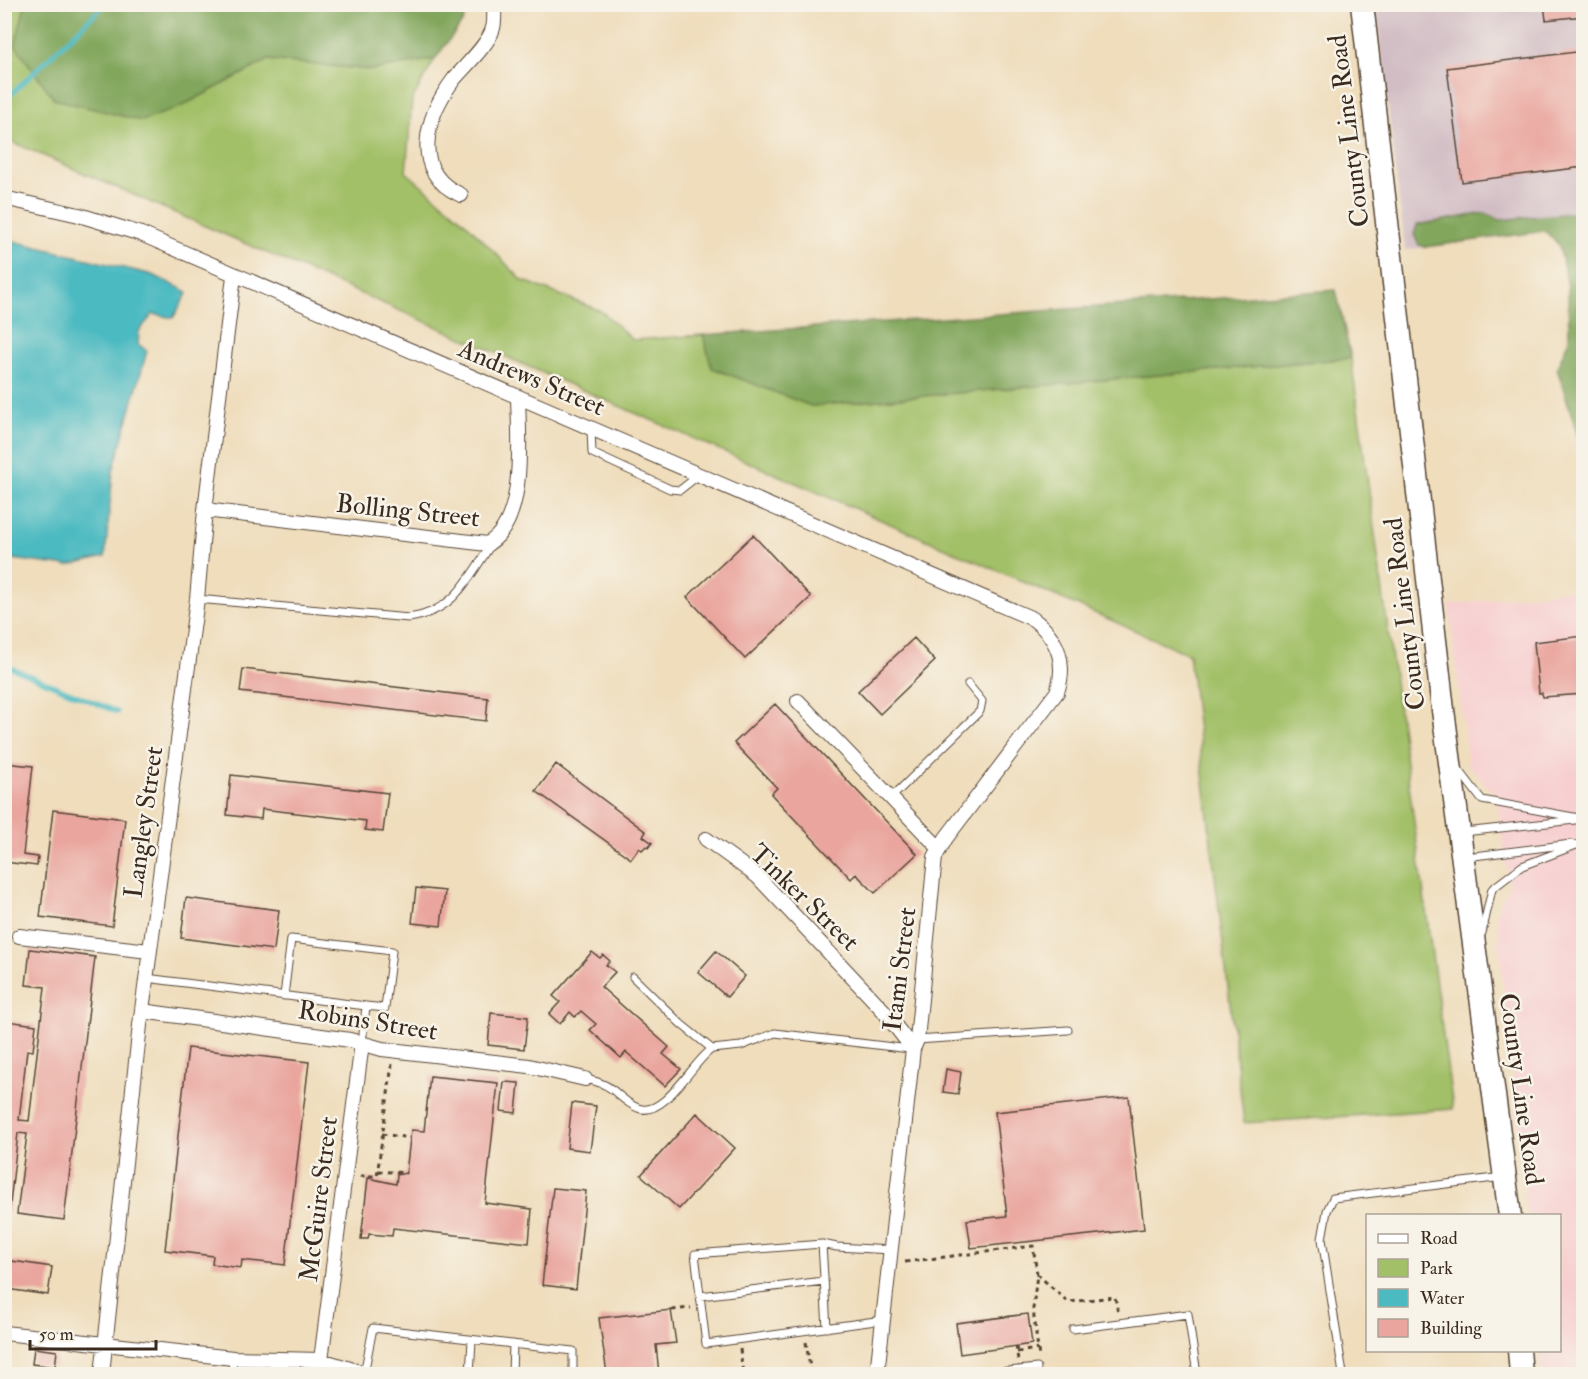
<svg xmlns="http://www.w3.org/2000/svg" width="1588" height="1379" viewBox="0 0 1588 1379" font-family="'IM FELL Double Pica',serif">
<rect width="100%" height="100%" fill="#f7f3e8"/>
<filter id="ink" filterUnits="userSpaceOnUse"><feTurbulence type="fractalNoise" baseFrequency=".0167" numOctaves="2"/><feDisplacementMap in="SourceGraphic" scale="12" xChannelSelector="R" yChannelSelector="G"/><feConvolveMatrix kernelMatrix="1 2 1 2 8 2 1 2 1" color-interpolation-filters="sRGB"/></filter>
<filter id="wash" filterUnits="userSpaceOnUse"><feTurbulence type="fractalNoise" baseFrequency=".008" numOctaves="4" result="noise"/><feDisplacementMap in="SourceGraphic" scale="24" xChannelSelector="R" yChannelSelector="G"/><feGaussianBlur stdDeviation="1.35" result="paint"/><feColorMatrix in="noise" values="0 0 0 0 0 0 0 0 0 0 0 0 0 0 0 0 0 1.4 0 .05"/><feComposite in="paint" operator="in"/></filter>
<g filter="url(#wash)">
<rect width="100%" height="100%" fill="#efddbc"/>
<path fill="#f7cfd0" d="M1583,588V1374H1542L1540,1351L1560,1350V1216L1527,1215L1496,913L1509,885L1496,796L1468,764L1449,605Z"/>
<path fill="#d2bdc5" d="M1376,5H1583V226L1405,250Z"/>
<path fill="#a2c067" stroke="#6e7542" stroke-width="1.5" d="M5,5H27L180,107L268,60L372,70L435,59L412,100L406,172L464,221L522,280L601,311L633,340L703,335L712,368L811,406L1351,358L1453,1109L1244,1123L1189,654L5,139Z"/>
<path fill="#81a65c" stroke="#5e683d" stroke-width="1.5" d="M25,5L464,4V20L435,59L372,70L268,60L180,107L142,121L54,99L15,45Z
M1583,212V462L1579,439L1557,368L1569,339L1568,286L1559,245L1545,231L1425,247L1419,245L1414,235L1417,225L1485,213L1500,220Z
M1336,290L1351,358L811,406L712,368L703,335Z"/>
<path fill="#4bbac1" stroke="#437270" stroke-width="1.5" d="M5,239L153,275L188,292L173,318L153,314L139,331L138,344L147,351L113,471L105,557L68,566L5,558Z"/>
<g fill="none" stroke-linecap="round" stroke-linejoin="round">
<path stroke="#4bbac1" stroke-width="5" d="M4,101L105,4
M4,665L117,712"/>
</g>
<g id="blocks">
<path fill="#e9a59e" d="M1544,4H1584V16L1546,20Z
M1584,51V167L1462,182L1447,68Z
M753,535L811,597L745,659L687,597Z
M1584,636V694L1543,697L1542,693H1539L1534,642Z
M914,638L935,661L880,714L858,691Z
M243,669L488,698L486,721L240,692Z
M775,704L917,854L875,893L856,874L851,879L771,794L777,788L734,743Z
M4,763L33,766L23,855L38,857L37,866L4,862Z
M556,764L646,832L643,836L652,843L648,848L646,846L642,850L639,848L631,859L536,791Z
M231,775L388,793L383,832L365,830L366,821L262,809L261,819L227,815Z
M53,810L125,819L112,926L40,917Z
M416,888L445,891L441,926L412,923Z
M186,898L279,910L274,950L181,938Z
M30,949L95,957L64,1220L17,1214L27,1134L18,1133L9,1212L4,1211L7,1021L36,1025L33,1051L27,1050L19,1120L29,1121L45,987L26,985Z
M716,951L745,976L727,997L698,972Z
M592,952L600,958L603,955L610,961L606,965L615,972L601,987L669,1047L663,1054L681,1069L665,1086L626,1052L621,1058L590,1030L596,1024L581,1011L575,1017L570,1012L560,1024L549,1014L560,1002L553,996Z
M491,1013L528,1017L524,1049L488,1045Z
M188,1048L309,1062L285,1265L242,1260L241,1268L212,1264L213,1256L165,1250Z
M946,1069L961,1072L958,1094L943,1092Z
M430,1076L498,1083L485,1203L532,1209L529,1243L393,1228L392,1236L369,1234L368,1239H361L368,1178L396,1184L397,1175L406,1173L411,1130L424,1131Z
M504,1082L519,1083L516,1113L501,1111Z
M1129,1097L1144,1229L971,1248L967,1220L1007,1216L995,1112Z
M572,1103L596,1106L590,1151L567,1148Z
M697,1113L735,1148L679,1209L641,1175Z
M553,1188L586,1191L576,1289L542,1285Z
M12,1261L52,1267L48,1295L7,1289Z
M671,1310L676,1343L656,1345L659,1374H607L599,1318Z
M1028,1314L1032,1344L960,1354L956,1323Z
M34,1348L57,1351L55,1367L32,1364Z"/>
</g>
</g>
<g filter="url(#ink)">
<use href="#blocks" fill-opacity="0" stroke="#564536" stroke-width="1.5"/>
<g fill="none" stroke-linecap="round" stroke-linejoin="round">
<defs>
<path id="lane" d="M591,429L592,453L670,489L680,490L699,475
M197,599L409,618C455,611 467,580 491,545
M1459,770L1482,800L1584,819
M891,798L980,711L982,701L968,684
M1464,832L1575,820
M1466,857L1571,844
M1482,933L1492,889L1522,866L1584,842
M633,977L681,1024L712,1049
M146,978L366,1006L385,1008L392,951L291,939L284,996
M917,1040L1068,1030
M362,1043L366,1006
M585,1079C618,1085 614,1097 638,1108C664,1119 693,1061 712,1049L741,1046L775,1033L910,1049
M822,1244L827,1328
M700,1296L824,1281
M883,1320L706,1344L695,1254L822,1244L837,1247L891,1250
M1073,1329L1188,1314L1197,1374
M232,1374L233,1358
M364,1374L373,1328L573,1351V1374
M470,1374L472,1340
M512,1374L513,1344
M979,1374L1037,1368
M1343,1374L1322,1239L1327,1211L1333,1198L1503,1177"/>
<path id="street" d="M461,195C409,172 426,116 454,79C465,66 489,44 493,28C495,21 494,12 494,4
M4,198L79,215L141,234L1033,619C1058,638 1067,663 1057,692L946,838L935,857L917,1040L913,1049L877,1374
M205,510L487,544C527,523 519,437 518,398
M798,701L939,848
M706,839L757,876L883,1010L913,1049
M19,936L149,951
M142,1011L350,1040L382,1049L529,1066L585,1079
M4,1333L233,1358L321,1360L366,1374
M321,1360L362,1043
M102,1374L140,1025L197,599L205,510L234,276"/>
<path id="primary" d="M1362,4L1443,710L1510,1216
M1519,1350L1521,1374"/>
</defs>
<use href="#lane" stroke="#564536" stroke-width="9"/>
<use href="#street" stroke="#564536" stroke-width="16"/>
<use href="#primary" stroke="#564536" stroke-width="25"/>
<path stroke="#564536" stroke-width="3" stroke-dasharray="4.5 4.5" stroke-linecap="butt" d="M382,1134L410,1138
M378,1171L406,1173
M360,1176H377L392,1064
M905,1262L1033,1246L1037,1274L1033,1309L1039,1358
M1037,1274L1068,1302L1115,1297L1118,1313
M672,1310L691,1308
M806,1342L811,1374
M1016,1346L1018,1360
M740,1349L743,1374
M1017,1352L1038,1349"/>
<use href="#lane" stroke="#fff" stroke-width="7"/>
<use href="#street" stroke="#fff" stroke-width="14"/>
<use href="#primary" stroke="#fff" stroke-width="22"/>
</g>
</g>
<g text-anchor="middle" stroke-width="5" stroke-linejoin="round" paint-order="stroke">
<g font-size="26" fill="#3b2a1e" stroke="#f7f3e8">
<text transform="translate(1348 131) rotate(-97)" y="9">County Line Road</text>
<text transform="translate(532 377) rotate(23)" y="9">Andrews Street</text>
<text transform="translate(408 510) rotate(6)" y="9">Bolling Street</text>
<text transform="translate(1404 614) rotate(-97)" y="9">County Line Road</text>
<text transform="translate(143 822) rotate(-82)" y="9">Langley Street</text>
<text transform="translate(805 897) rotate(44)" y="9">Tinker Street</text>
<text transform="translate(899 969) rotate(-83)" y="9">Itami Street</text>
<text transform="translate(368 1020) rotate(9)" y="9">Robins Street</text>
<text transform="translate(1522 1089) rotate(82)" y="9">County Line Road</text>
<text transform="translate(318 1199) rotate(-83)" y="9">McGuire Street</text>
</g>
</g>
<rect width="1588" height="1379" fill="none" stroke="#f7f3e8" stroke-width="24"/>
<rect x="1366" y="1214" width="195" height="138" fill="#f7f3e8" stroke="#aca397" stroke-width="1.5"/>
<rect x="1378" y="1234" width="30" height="9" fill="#ffffff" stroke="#aca397" stroke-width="1.5"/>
<text x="1420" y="1244" font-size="18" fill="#3b2a1e">Road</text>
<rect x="1378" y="1259" width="30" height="18" fill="#a2c067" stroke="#aca397" stroke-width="1.5"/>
<text x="1420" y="1274" font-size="18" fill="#3b2a1e">Park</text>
<rect x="1378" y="1289" width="30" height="18" fill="#4bbac1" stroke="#aca397" stroke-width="1.5"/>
<text x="1420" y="1304" font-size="18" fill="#3b2a1e">Water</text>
<rect x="1378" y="1319" width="30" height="18" fill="#e9a59e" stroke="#aca397" stroke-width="1.5"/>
<text x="1420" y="1334" font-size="18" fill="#3b2a1e">Building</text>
<path d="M30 1340v9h126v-9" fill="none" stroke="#3b2a1e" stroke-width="3"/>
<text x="39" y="1340" font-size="18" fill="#3b2a1e" stroke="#f7f3e8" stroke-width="4.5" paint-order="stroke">50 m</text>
</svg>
